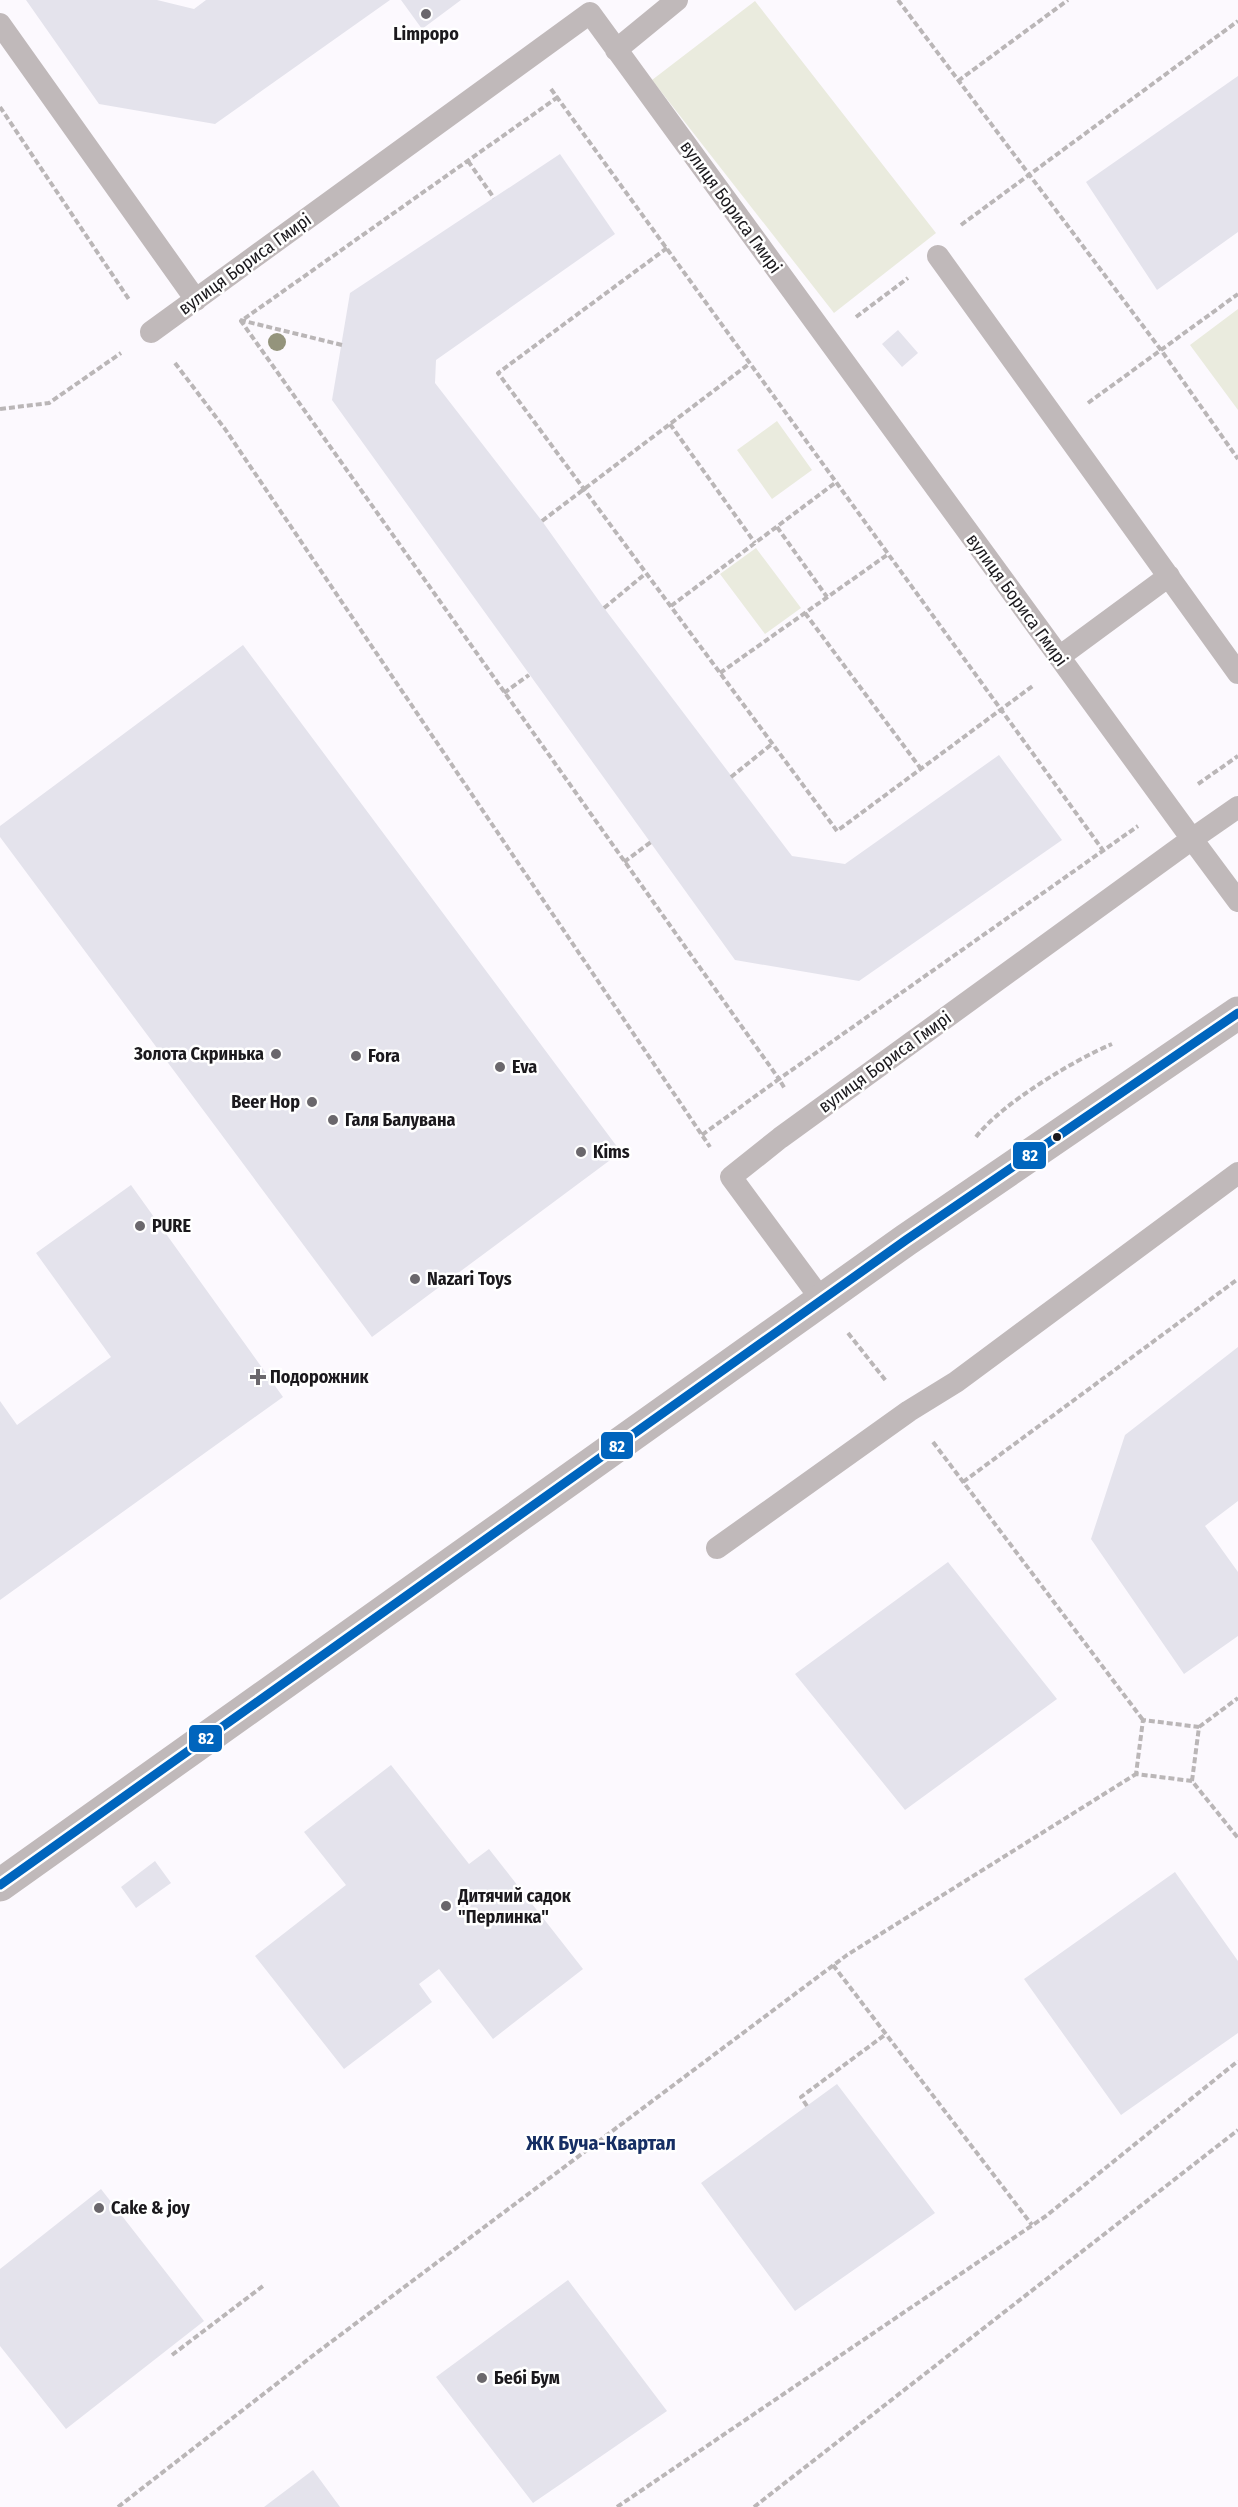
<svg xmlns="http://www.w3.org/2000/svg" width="1238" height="2507" viewBox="0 0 1238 2507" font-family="'Fira Sans Condensed',sans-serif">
<rect width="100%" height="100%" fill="#fcf9fe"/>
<path fill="#eaebde" d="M755,1L936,233L834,313L652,80Z
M1238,309V410L1190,345Z
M777,421L812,470L772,499L737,450Z
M756,548L801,608L765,634L720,574Z"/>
<path fill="#e4e3ec" d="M26,0H157L194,9L206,0H390L215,124L99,104Z
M401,0H461L422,29Z
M1238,76V232L1157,290L1086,182Z
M560,154L615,234L436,360L435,383L542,521L604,608L792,856L845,864L999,755L1062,840L859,981L735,960L332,400L350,293Z
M898,330L918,353L902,367L882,344Z
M243,645L621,1152L372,1337L0,837V826Z
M131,1185L283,1397L0,1600V1401L17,1425L111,1357L36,1253Z
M1238,1347V1501L1205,1526L1238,1572V1636L1184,1674L1091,1539L1125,1435Z
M948,1562L1057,1699L905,1810L795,1674Z
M391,1765L469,1864L489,1849L583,1969L493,2039L439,1969L419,1984L432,2002L344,2069L255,1956L346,1885L304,1832Z
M155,1861L171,1883L136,1908L121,1887Z
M1175,1872L1238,1961V2033L1121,2115L1024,1979Z
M837,2084L935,2213L795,2311L701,2183Z
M101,2189L204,2321L66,2429L0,2346V2269Z
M568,2280L667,2411L533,2503L436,2377Z
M313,2470L340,2507H264Z"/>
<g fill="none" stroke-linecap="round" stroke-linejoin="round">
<path stroke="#bab6b7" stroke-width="4" stroke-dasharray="6 3" stroke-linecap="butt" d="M898,0L1161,350L1238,459
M958,81L1068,0
M551,89L1105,853
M558,97L241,321L779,1079L1138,826
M0,107L130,301
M468,161L494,198
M961,225L1238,21
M667,248L498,373L837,831L1034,685
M856,317L908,278
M240,320L342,345
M175,363L225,429L710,1147
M1088,403L1238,294
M0,409L49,403L121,353
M670,424L755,543
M542,521L749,364
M777,527L827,597
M671,606L835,483
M604,608L645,574
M805,613L921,769
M720,673L887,555
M504,693L529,675
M731,777L772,744
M1198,784L1238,756
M624,862L651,842
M702,1135L779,1079L785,1089
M976,1137C1001,1104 1074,1060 1112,1044
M848,1333L886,1381
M933,1442L1143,1720
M963,1482L1238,1279
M1199,1727L1238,1698
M1192,1781L1199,1727L1143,1720L1136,1774L1192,1781L1238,1838
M833,1965L1032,2225
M807,2106L801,2097L886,2034
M172,2355L263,2286
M118,2507L315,2354L847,1955L1136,1774
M617,2507L1046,2216L1238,2061
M754,2507L1238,2130"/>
<path stroke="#c0b9ba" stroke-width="22" d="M0,24L196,300
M616,50L677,0
M938,256L1238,673
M151,332L590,13L1192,839L780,1138L731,1177L821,1299
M1059,657L1169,576
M1238,807L1192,839L1238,901
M717,1548L909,1411L956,1382L1238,1173"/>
<path stroke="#c0b9ba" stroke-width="33" d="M0,1885L906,1240L1238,1013"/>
<defs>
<path id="bus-1" d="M0,1885L906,1240L1238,1013"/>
</defs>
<use href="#bus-1" stroke="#fff" stroke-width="14"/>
<use href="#bus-1" stroke="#0065bd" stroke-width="9"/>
</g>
<circle fill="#94947c" cx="277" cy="342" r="9"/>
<g fill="#6a676c" stroke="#fff" stroke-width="2">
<circle cx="426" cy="14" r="6"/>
<circle cx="276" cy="1054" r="6"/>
<circle cx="356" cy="1056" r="6"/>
<circle cx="500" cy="1067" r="6"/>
<circle cx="312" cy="1102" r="6"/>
<circle cx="333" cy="1120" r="6"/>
<circle cx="581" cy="1152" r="6"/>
<circle cx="140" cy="1226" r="6"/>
<circle cx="415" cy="1279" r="6"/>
<path d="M255 1368h6v6h6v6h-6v6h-6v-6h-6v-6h6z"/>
<circle cx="446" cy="1906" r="6"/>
<circle cx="99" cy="2208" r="6"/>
<circle cx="482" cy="2378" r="6"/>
</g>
<circle fill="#1b191d" stroke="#fff" stroke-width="2" cx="1057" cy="1137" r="5"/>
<g text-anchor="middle" stroke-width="5" stroke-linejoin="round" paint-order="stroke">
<g font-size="18" font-weight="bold" fill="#1b191d" stroke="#fff" text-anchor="start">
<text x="426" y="40" text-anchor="middle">Limpopo</text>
<text x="264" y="1060" text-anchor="end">Золота Скринька</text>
<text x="368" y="1062">Fora</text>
<text x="512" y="1073">Eva</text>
<text x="300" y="1108" text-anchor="end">Beer Hop</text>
<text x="345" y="1126">Галя Балувана</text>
<text x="593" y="1158">Kims</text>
<text x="152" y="1232">PURE</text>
<text x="427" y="1285">Nazari Toys</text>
<text x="270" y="1383">Подорожник</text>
<text x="458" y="1902">Дитячий садок<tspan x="458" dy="21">"Перлинка"</tspan></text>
<text x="111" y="2214">Cake &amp; joy</text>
<text x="494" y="2384">Бебі Бум</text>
</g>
<g font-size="18" fill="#1b191d" stroke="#fff">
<text transform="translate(731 207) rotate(54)" y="6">вулиця Бориса Гмирі</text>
<text transform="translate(245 264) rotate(-36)" y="6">вулиця Бориса Гмирі</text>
<text transform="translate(1017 600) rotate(54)" y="6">вулиця Бориса Гмирі</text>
<text transform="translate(885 1062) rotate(-36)" y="6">вулиця Бориса Гмирі</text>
</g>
<g font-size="20" font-weight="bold" fill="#162e64" stroke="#fff">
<text x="601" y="2150">ЖК Буча-Квартал</text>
</g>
</g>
<g stroke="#fff" stroke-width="2">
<rect x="1012" y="1141" width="35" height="29" rx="6" fill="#0065bd"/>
<rect x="600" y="1431" width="34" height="29" rx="6" fill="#0065bd"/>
<rect x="188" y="1724" width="35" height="29" rx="6" fill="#0065bd"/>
</g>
<g font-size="16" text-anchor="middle" font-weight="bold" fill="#fff">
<text x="1030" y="1161">82</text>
<text x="617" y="1452">82</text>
<text x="206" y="1744">82</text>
</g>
</svg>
